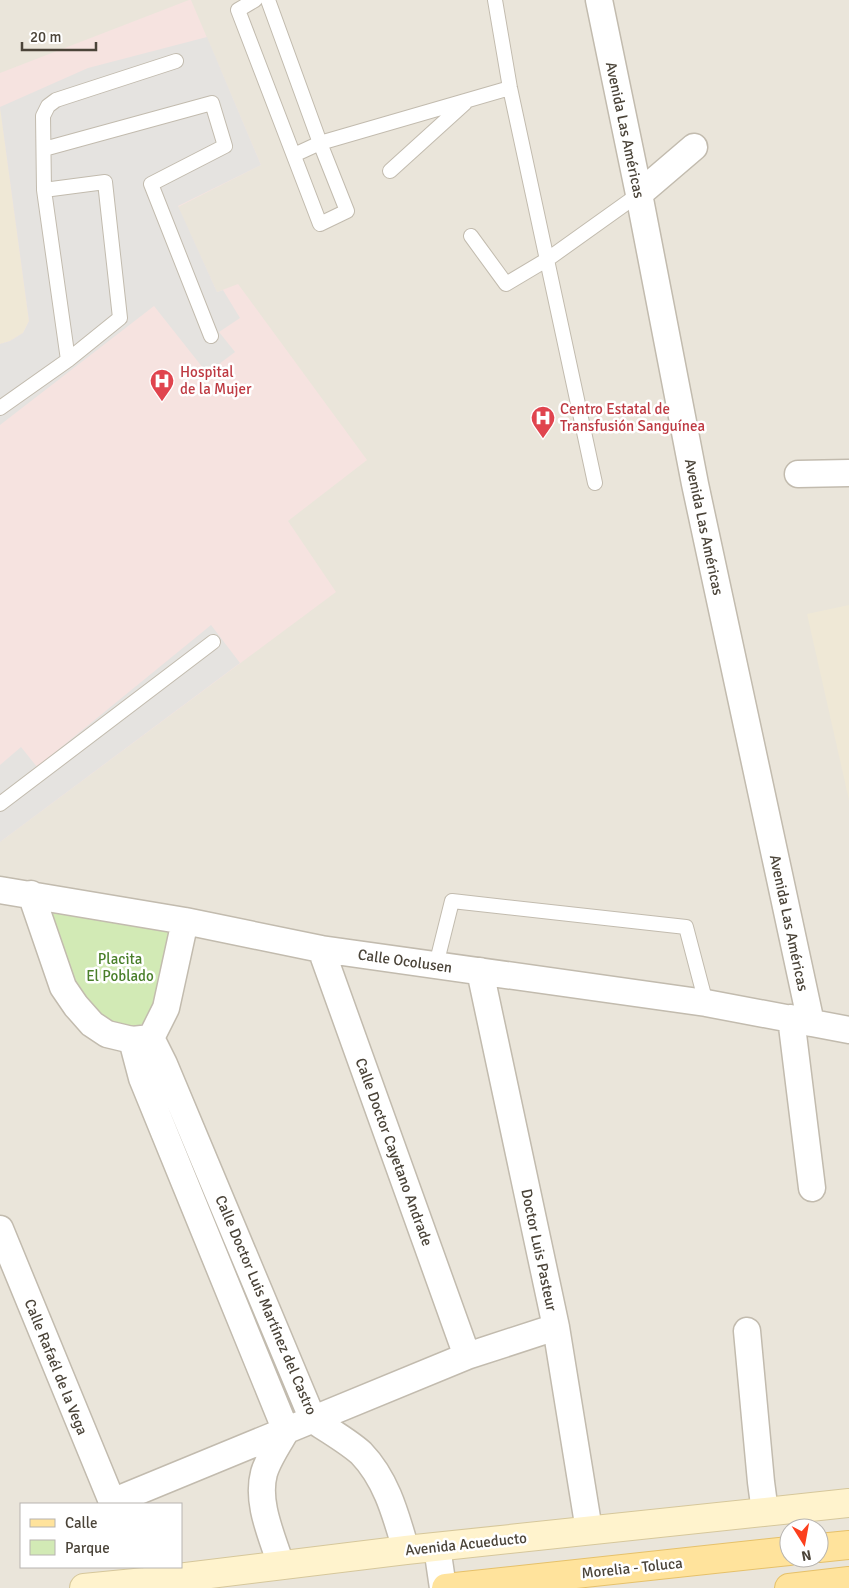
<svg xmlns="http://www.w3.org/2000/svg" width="849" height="1588" viewBox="0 0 849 1588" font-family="Signika,sans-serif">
<rect width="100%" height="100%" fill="#f6f3ec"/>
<path fill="#eae5da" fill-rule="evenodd" d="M0,0H849V1588H0ZM21,1504H181V1567H21ZM789,1528H819V1558H789Z"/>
<path fill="#efe8d6" d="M0,106L30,321L24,332L10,341L0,344Z
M849,605V800L807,614Z"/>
<path fill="#f6e3e0" d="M189,0H191L261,165L178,207L217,292L238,284L367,460L288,521L336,592L0,842V344L10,341L23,333L29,321L0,106V73Z"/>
<path fill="#d2eab5" d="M52,906L179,928L149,1021L133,1028L103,1022L76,991L45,913Z"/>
<path fill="#e5e3e0" d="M207,37L261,165L178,206L217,292L223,290L240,318L219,332L235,352L207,373L154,306L0,425V344L10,341L23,333L29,321L0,107L88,68Z
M211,625L240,663L0,842V765L21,747L37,767Z"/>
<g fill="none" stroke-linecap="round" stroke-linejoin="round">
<defs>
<path id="lane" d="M255,0L238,10L320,224L347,211L320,143L268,0
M495,0L510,88L595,483
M44,149L212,103L225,146L151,184L211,336
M294,155L320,143L510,88
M390,171L465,103
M44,190L68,360
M471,236L506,284L548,259L639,194
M0,408L68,360L120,318L105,182L44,190L43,116L48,106L56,100L176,61
M0,804L213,642
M436,965L452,901L686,927L706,1003"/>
<path id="street" d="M599,0L639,194L695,484L811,1023
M639,194L694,147
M798,474L849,473
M0,890L185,921L321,949L706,1003L849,1030
M31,894L63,987L76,1006L92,1024L107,1034L132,1040L151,1038L166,1008L185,921
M321,949L467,1356
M480,971L556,1327L589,1530
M791,1018L812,1188
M151,1038L164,1064L313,1420C327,1429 349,1442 361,1453C387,1480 396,1516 406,1550
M132,1040L142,1078L286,1431C279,1443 268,1459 264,1473C256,1503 272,1536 281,1565
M0,1229L113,1504
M747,1331L761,1482L765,1512
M112,1502L467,1356L556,1327
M437,1547L443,1588"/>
<path id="secondary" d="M84,1588L145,1582L406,1550L849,1503"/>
<path id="primary" d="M819,1548L849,1545
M446,1588L789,1551
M789,1588L849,1581"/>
</defs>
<use href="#lane" stroke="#c2bbae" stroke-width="16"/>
<use href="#street" stroke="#c2bbae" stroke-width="29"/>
<use href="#secondary" stroke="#d6c79b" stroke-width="30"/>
<use href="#primary" stroke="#e6c16a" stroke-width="30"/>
<use href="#lane" stroke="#fff" stroke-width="14"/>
<use href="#street" stroke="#fff" stroke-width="26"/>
<use href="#secondary" stroke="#fff3cd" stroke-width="28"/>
<use href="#primary" stroke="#ffe39c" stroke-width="28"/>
</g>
<defs>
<symbol id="hospital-pin" viewBox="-11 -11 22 30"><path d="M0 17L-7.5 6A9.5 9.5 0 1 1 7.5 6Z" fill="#e0444e" stroke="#fff"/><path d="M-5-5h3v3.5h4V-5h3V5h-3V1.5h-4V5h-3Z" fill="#fff"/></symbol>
</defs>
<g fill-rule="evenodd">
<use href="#hospital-pin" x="148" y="367" width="28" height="38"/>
<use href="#hospital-pin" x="529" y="404" width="28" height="38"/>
</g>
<g text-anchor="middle" stroke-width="5" stroke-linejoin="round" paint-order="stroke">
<g font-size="15" fill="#4b4439" stroke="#fff">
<text transform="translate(625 130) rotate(78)" y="5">Avenida Las Américas</text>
<text transform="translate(704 527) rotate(78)" y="5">Avenida Las Américas</text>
<text transform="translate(789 923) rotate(78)" y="5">Avenida Las Américas</text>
<text transform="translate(405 961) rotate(8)" y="5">Calle Ocolusen</text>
<text transform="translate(394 1152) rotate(70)" y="5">Calle Doctor Cayetano Andrade</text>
<text transform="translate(539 1250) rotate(78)" y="5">Doctor Luis Pasteur</text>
<text transform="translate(266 1305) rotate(67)" y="5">Calle Doctor Luis Martínez del Castro</text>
<text transform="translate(56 1367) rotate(68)" y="5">Calle Rafaél de la Vega</text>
<text transform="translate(466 1544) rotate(-6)" y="5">Avenida Acueducto</text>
<text transform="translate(632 1568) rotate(-6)" y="5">Morelia - Toluca</text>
</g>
<g font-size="15" fill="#be3a42" stroke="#fff" text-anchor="start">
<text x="180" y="377">Hospital<tspan x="180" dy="17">de la Mujer</tspan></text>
<text x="560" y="414">Centro Estatal de<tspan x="560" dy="17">Transfusión Sanguínea</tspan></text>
</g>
<g font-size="15" fill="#4a7f2a" stroke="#fff">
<text x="120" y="964">Placita<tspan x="120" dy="17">El Poblado</tspan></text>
</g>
</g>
<rect x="20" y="1503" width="162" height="65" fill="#ffffff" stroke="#b7b4b0"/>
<rect x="30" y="1519" width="25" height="8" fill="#ffe39c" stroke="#b7b4b0"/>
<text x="65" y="1528" font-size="15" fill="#4b4439">Calle</text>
<rect x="30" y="1540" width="25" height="15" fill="#d2eab5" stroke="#b7b4b0"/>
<text x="65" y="1553" font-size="15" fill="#4b4439">Parque</text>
<g transform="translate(804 1543) rotate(169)"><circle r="24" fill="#ffffff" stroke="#b7b4b0"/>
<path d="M0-4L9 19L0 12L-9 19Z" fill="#fc3f1d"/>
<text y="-8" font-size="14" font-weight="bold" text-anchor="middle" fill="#4b4439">N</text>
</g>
<path d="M22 42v8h74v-8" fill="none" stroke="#4b4439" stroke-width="2.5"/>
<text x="30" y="42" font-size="15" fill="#4b4439" stroke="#ffffff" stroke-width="4" paint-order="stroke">20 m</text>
</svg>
